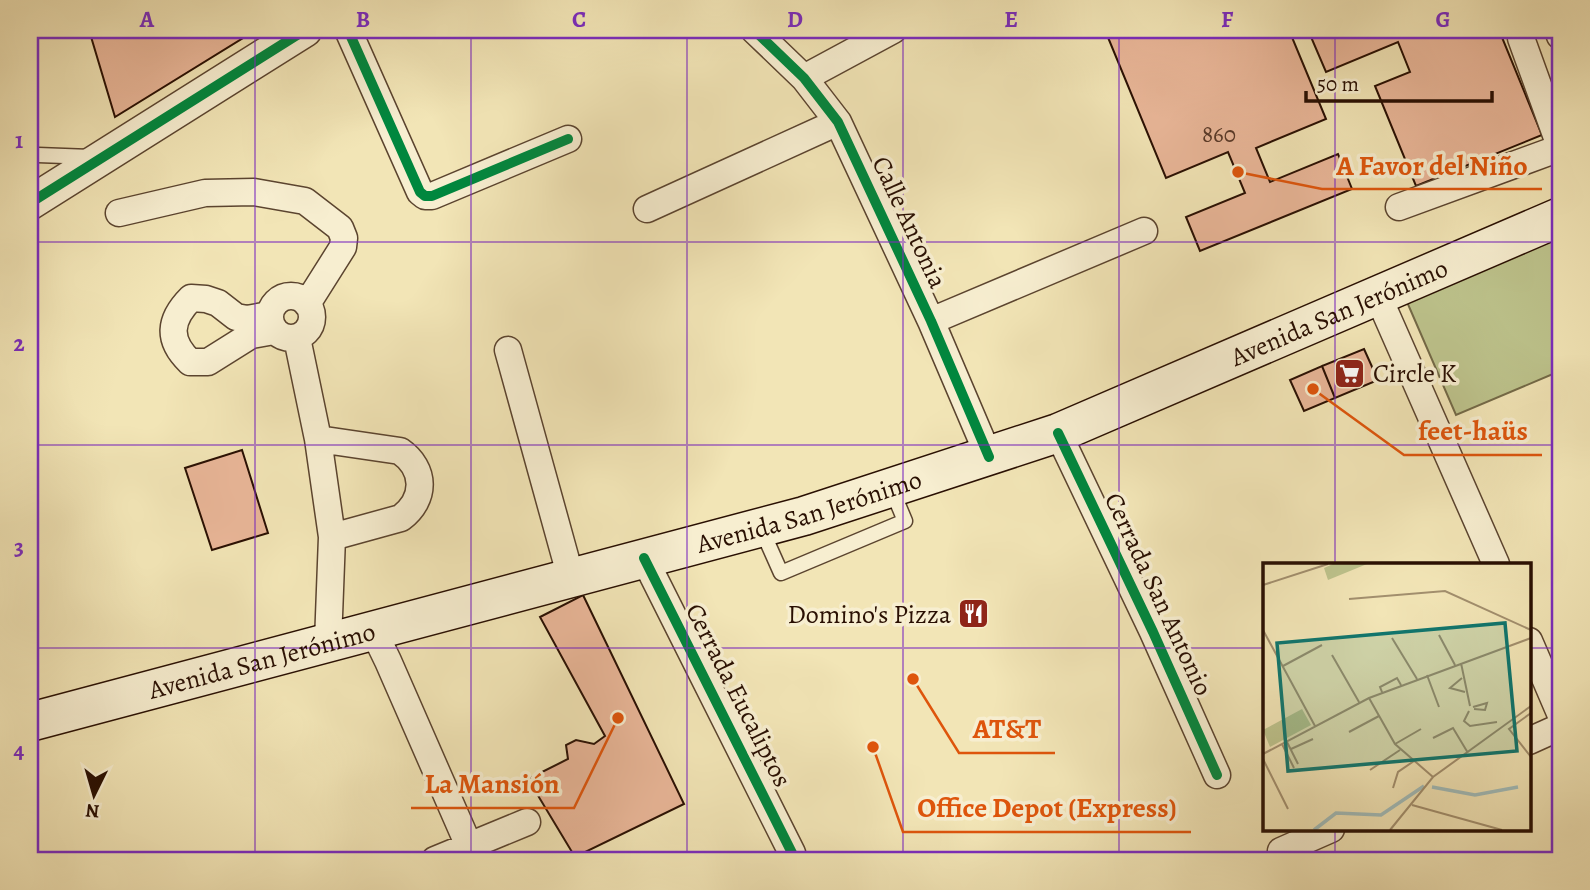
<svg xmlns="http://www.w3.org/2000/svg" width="1590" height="890" viewBox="0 0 1590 890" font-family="Alegreya,serif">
<rect width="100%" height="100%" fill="#f2e5b6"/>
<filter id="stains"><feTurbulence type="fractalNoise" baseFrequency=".00286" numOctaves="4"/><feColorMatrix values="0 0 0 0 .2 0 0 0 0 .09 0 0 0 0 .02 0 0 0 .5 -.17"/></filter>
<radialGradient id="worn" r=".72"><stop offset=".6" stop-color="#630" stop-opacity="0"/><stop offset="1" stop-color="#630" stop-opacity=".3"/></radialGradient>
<path fill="#bdc38c" stroke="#736947" stroke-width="2" d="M1560,237V371L1456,415L1407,302Z"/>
<path fill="#e9b698" stroke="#290f02" stroke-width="2" d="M89,30H256L115,117Z
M1120,30H1289L1326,119L1256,148L1270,182L1338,154L1352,189L1200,251L1186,217L1245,193L1228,152L1166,178L1107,35Z
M1308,30H1499L1542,135L1416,186L1375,86L1410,72L1398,42L1326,72Z
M1364,349L1378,380L1335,398L1322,366Z
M1322,366L1335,398L1304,411L1290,380Z
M242,450L268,533L212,550L185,468Z
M583,595L684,804L575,857L528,779L568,759L566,745L576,740L594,744L605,736L540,617Z"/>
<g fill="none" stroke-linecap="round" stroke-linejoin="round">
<defs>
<path id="service" d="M38,155L91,157
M761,528L781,573L905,521L892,490"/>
<path id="minor" d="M348,30L420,192L425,196H432L568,139
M754,30L804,78L838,122L931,321L989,457
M1558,30L1560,36
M1521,38L1560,146
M804,78L893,30
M1399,207L1560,148
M647,209L838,122
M119,213L205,193L254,192L305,201L340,228L344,238L343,247L307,304
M270 317a21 21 0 1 1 42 0a21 21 0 1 1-42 0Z
M1378,296L1496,564
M269,315L247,319L236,317L218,303L206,299L191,298C169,320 167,340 190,362H208L251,335L274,331
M931,321L1144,231
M297,338L318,439L332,537L328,642
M508,350L571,578
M1058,433L1153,632L1217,775
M318,439L400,451C426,469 426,499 401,518L332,537
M644,558L792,853
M373,630L388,661L469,846
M1529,641L1560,713
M1529,741L1560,727
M1281,851L1331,829
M435,860L527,822"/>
<path id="tertiary" d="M30,203L305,30"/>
<g id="secondary">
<path id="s1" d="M30,722L804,516L1058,433L1560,217"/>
</g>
</defs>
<use href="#service" stroke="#5b442f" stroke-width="17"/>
<use href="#minor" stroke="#5b442f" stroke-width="29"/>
<use href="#tertiary" stroke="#5b442f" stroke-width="36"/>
<use href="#secondary" stroke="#290f02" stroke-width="41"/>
<use href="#service" stroke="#f7eed0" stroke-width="14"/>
<use href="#minor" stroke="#f7eed0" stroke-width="26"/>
<use href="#tertiary" stroke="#f7eed0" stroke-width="33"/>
<use href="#secondary" stroke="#f7eed0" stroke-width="38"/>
<defs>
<path id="cycleway" d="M348,30L420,192L425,196H432L568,139
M754,30L804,78L838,122L931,321L989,457
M30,203L305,30
M1058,433L1153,632L1217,775
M644,558L792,853"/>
</defs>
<use href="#cycleway" stroke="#f7eed0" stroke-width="15"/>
<use href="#cycleway" stroke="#00873e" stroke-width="10"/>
</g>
<path fill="none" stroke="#7b2cbf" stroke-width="2" stroke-opacity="0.55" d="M255,30V860M471,30V860M687,30V860M903,30V860M1119,30V860M1335,30V564M30,242H1560M30,445H1560M30,648H1264M1529,648H1560M1335,829V860"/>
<defs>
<symbol id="supermarket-square" viewBox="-11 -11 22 22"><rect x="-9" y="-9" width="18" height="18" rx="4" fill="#8f2418" stroke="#f7eed0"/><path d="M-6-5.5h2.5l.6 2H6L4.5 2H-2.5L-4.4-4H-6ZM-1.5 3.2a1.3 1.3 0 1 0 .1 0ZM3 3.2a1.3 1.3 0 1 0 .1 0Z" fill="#fff"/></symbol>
<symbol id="restaurant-square" viewBox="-11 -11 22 22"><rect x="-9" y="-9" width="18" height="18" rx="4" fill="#8f2418" stroke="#f7eed0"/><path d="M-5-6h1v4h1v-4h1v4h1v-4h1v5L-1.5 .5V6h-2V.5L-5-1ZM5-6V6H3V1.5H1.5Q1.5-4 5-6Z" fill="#fff"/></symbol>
</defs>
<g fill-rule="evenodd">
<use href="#supermarket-square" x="1332" y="356" width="35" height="35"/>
<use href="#restaurant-square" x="956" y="596" width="35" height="35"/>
</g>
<g text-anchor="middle" stroke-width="7" stroke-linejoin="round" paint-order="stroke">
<g font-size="23" fill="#593928">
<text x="1219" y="142">860</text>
</g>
<g font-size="26" fill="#290f02" stroke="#f7eed0">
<text transform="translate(910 222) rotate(65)" y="9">Calle Antonia</text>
<text dy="9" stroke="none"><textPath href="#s1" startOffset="1374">Avenida San Jerónimo</textPath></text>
<text dy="9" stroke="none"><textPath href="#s1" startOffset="807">Avenida San Jerónimo</textPath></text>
<text transform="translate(1159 594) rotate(65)" y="9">Cerrada San Antonio</text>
<text dy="9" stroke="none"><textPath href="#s1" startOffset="240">Avenida San Jerónimo</textPath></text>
<text transform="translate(739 695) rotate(63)" y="9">Cerrada Eucaliptos</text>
</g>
<g font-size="26" fill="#290f02" stroke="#f7eed0" text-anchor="start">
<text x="1373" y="382">Circle K</text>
<text x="951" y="623" text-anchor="end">Domino's Pizza</text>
</g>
</g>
<g transform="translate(1263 563)">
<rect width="268" height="268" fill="#f2e5b6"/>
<path d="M70,1H104L65,17L61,5ZM39,146L48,162L7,184L0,167Z" fill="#bdc38c"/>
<path fill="none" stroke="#a1bcba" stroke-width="3.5" d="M169,224L212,232L255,224M51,267L73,250L118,252L161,223"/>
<path fill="none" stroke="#a28f6e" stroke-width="2" d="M0,22L65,1M86,36L182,28L268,67M0,67L52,163M176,72L192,102M129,75L154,116M69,92L96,139M198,100L207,143M20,103L59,82M164,112L176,144M199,115L187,125L202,129M119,129L117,124L134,115L138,122M106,135L132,181L170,214M210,144L224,140L222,147L211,146M206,148L201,158L207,163L234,159M268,150L246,166L268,194M86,169L116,153M170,175L190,165L205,190M24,179L35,201M19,181L31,205M132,181L158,166M28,186L50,176M0,191L106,135L268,75M0,196L25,246M107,207L137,187M130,225L135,209L151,198M149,242L239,267M127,267L170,214L268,143"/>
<path fill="#0f766e" fill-opacity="0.15" stroke="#0f766e" stroke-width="3.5" d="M242,60L254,188L25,208L14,80Z"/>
<rect width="268" height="268" fill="none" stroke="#290f02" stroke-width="3.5"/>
</g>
<path fill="none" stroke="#de550c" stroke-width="2.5" d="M1238 172L1322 189H1542M1313 389L1404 455H1542M913 679L959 753H1055M618 718L574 808H411M873 747L903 832H1191"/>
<g fill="#de550c" stroke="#f7eed0" stroke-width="2.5">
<circle cx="1238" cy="172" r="7"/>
<circle cx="1313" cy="389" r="7"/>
<circle cx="913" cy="679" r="7"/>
<circle cx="618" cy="718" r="7"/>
<circle cx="873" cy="747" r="7"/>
</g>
<g font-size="28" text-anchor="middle" font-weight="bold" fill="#de550c" stroke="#f7eed0" stroke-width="7" stroke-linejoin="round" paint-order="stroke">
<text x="1432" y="175">A Favor del Niño</text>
<text x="1473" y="440">feet-haüs</text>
<text x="1007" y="738">AT&amp;T</text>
<text x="492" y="793">La Mansión</text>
<text x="1047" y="817">Office Depot (Express)</text>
</g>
<rect width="1590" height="890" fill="none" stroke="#f2e5b6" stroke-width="77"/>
<g transform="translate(94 795) rotate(185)" stroke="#f7eed0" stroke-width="5" paint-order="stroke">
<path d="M0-5L12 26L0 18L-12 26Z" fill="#290f02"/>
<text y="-10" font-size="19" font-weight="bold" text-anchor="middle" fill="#290f02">N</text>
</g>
<path d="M1306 91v10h186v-10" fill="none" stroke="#290f02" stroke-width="3.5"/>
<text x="1317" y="91" font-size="21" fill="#290f02" stroke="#f7eed0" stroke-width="5" paint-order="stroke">50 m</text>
<rect x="38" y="38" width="1514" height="814" fill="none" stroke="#7b2cbf" stroke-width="2.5"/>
<g font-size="23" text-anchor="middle" font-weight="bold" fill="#7b2cbf">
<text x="147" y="27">A</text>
<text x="363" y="27">B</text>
<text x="579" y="27">C</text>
<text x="795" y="27">D</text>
<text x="1011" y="27">E</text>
<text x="1227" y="27">F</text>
<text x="1443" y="27">G</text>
<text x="19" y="148">1</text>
<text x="19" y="351">2</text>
<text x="19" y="555">3</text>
<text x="19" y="758">4</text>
</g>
<rect width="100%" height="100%" filter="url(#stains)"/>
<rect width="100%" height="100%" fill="url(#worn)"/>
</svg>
